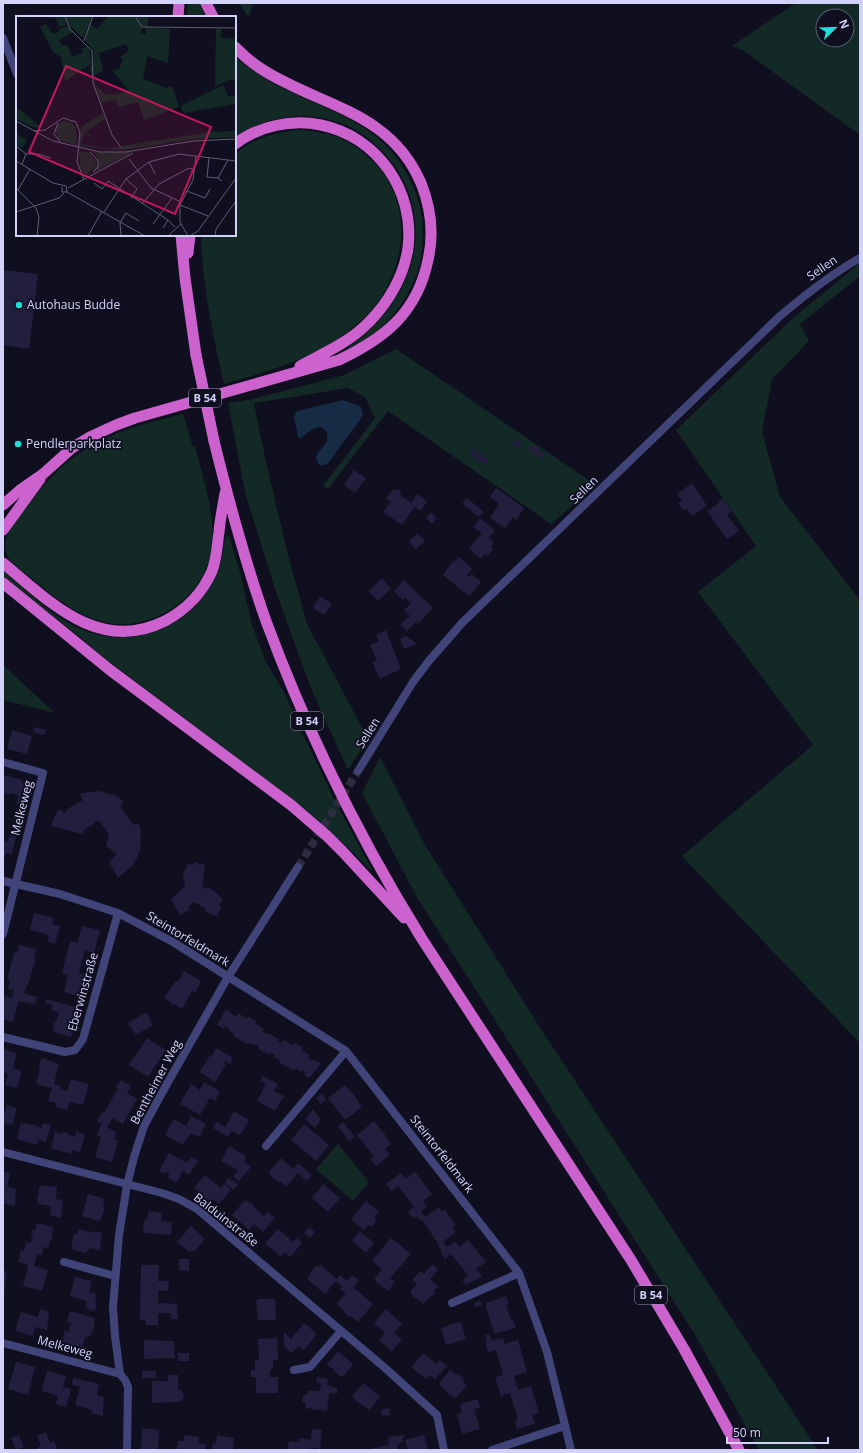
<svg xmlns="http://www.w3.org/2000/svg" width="863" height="1453" viewBox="0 0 863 1453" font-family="'Open Sans',sans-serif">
<rect width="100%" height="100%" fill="#100f1f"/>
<path fill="#132925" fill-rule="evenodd" d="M188,3H201L207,17H187Z
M239,3H253L249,18Z
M796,3H860V135L744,51L732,46ZM823,16H847V40H823Z
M235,56C292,111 378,103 413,186C424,211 425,238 420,263C414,286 403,304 388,321C384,325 380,330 375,334C367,340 358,344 349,348L348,347C423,297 444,199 368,138C344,120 312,112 282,118C266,121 249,127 235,137Z
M300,130C313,131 326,133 338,137C351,142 361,151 371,159C417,203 407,275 365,317C327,355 274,370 224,384C213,335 202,285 201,235H235V154C254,138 275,132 300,130Z
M860,263V276L800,324L809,341L772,379L762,432L780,497L860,600V1043L682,856L813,745L698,592L756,546L676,430L792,319Z
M396,349L596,485L551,524L388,411L328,489L323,486L375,418L365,397L348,388L254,403L266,462L287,551L307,624L368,739L348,770L310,686L274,586L245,492L228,403L253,399L344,375Z
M183,414L193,447L195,446C203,480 217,515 211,550C208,571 197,588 182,601C173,609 164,614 153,618C107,637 70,610 36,582C27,574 16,567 8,558C0,540 10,529 21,514C39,489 61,464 88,448C117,430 150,422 183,414Z
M229,536L240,572L252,625L265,660L285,694L302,733L333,797L373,872L343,843L307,811L102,656L75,633L3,578V569L9,576C32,595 55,619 83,630C130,649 187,630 212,584C220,570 223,554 225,538Z
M3,665L55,713L3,700Z
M380,757L425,845L537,1023L818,1450H759L694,1333L418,899L362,793Z
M338,1144L369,1182L353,1201L316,1169Z"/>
<path fill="#152c44" d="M343,400L360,406L363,413L362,417L329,462C326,465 324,466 319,465L316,458C319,446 329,448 327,432L321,427C313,428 307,433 301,438L298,437L294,417L297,411Z"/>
<path fill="#211e3e" d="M23,14L35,15V17H23Z
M3,270L38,274L29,349L3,345Z
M516,439L522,443L518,449L512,445Z
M532,445L545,454L542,459L529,450Z
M473,448L489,460L485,465L469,454Z
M354,470L366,478L355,493L344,485Z
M692,483L707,506L692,516L687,509L684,511L678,503L682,501L677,494Z
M496,488L524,508L516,520L513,517L505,528L490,518L499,504L490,497Z
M400,489L401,496L411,503L417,494L427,501L421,511L414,507L402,525L383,512L391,502L386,499L392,490Z
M467,498L484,512L479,517L462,504Z
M723,498L730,509L731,512L727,515L739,531L727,539L707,511L719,503L718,501Z
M431,512L437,518L432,524L426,518Z
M480,518L495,530L489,538L494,542L491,547L493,549L488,556L485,554L481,559L469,549L482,533L473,527Z
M417,533L425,541L416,549L409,542Z
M459,557L472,569L467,575L469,577L472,574L481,582L469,596L443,575L453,561L454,562Z
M382,578L391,589L378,601L369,591Z
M404,580L433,608L418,624L416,622L407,631L400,625L410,616L404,610L411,603L405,598L403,600L394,591Z
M320,596L332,604L324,615L313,608Z
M386,630L401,669L380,679L372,662L377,660L370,645L379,641L376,635Z
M406,636L417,644L404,649L400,639Z
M35,727L46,730L44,735L33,732Z
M12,730L32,736L27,754L7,749Z
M4,775L22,780V783L28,785L23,806L16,804L18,795L10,793L9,795L3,793Z
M99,791L116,796L124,801L120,807L125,812L133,825L139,823L141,832L140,850L137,858L132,866L118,878L109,862L117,854L106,846L109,836L107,831L102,825L101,822L96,821L94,824L85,829L82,834L51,826L54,817L59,809L64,813L69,808L83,800L80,794L89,792Z
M10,835L16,837L12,854L6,853L3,861V840L8,842Z
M194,862L205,865L202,886L205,889L209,887L223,899L219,906L222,907L217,916L205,912L206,909L194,902L188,907L189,910L180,915L171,900L182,888H185L183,873L188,864L194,865Z
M34,913L54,918L52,924L60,926L55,944L47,941L49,935L30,930Z
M82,926L100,930L94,953L85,950L79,973L88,975L82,997L64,992L68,975L62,973L70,941L77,943Z
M19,945L36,949L34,958H36L28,985H27L24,993L37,997L35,1004L19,1001L13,1022L3,1019V998L4,996L12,998L14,990L8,989L10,980H7L14,952L17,953Z
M184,971L201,981L195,993L192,991L182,1009L174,1004L172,1005V1003L164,998L176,981L178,982Z
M46,999L75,1007L73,1015L77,1016L71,1037L54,1032L53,1029L54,1023L56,1022L59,1012L51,1010L52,1005L45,1003Z
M226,1009L236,1017L238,1013L247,1019L248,1016L252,1019L256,1021L255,1023L264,1029L262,1032L266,1034L267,1033L279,1039L278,1041L282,1043L284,1040L293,1045L294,1043L303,1047L301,1050L310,1055L308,1058L313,1061V1059L321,1064L309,1078L304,1075L306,1073L302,1070L301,1072L296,1069L293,1070L280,1063L279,1059L274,1057L275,1055L271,1053L270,1055L258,1049L259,1046L255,1044L254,1045L250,1043L246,1044L234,1036L233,1033L228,1030L229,1029L225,1026L224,1029L217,1025Z
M145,1013L148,1015L153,1025L136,1035L128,1023Z
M147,1038L166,1050L148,1077L129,1065Z
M216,1048L233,1058L230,1064L225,1061L224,1063L226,1064L215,1082L200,1072L210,1055L212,1056Z
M3,1049L17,1053L13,1068L22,1071L17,1088L5,1085L8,1074L3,1072Z
M41,1058L59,1064L54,1084L61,1086L60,1089L67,1091L71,1079L89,1084L83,1105L70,1102L67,1110L56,1107L57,1103L48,1101L52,1088L36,1084L40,1067H39Z
M263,1076L278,1084L274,1091L284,1096L275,1111L257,1101L266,1084L260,1081Z
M121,1080L131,1086L127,1093L137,1099L123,1124L113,1118L107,1127L116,1132L114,1140L118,1141L112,1162L95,1157L101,1137L97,1136L101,1124L97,1121L102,1112L104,1113L118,1088L116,1087Z
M204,1082L220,1091L215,1101L210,1098L200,1115L180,1104L191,1084L200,1090Z
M345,1085L351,1092L353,1093L362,1107L345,1120L328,1098Z
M322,1094L326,1099L321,1104L316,1098Z
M7,1105L17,1108L12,1125L3,1123V1113H4Z
M313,1109L321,1120L315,1128L305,1119Z
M234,1111L249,1120L240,1135L232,1131L228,1137L213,1128L216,1122L225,1127Z
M191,1116L206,1124L199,1137L191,1133L183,1145L165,1135L174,1119L186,1126Z
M374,1121L385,1134V1136L391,1144L385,1149L390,1155L376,1166L370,1159L374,1157L357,1135Z
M343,1122L355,1137L349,1141L338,1126Z
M21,1123L34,1125L41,1128L43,1123L51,1125L46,1142L38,1140L37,1145L17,1139Z
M304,1124L329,1145L316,1161L291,1140Z
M55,1132L62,1134L64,1132L68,1133L69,1135L75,1137L76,1132L85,1134L80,1152L72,1150L71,1154L51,1148Z
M229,1146L246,1156L244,1161L251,1167L239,1181L233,1176L238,1170L221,1161Z
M169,1153L187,1163L191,1157L198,1161L189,1175L183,1171L176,1183L168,1178L169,1175L168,1172L163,1173L159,1171Z
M281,1158L293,1169L298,1163L312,1175L307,1181L298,1173L286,1187L281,1182H279L271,1176L269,1172Z
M3,1171L10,1173L7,1187L16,1189L15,1206L3,1203L4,1195Z
M415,1172L432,1194L423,1201L427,1207L421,1212L425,1217L439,1207L442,1211L445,1209L455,1225L452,1227L456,1232L443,1242L447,1247L455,1241L459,1247L468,1240L486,1262L476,1269L482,1276L466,1285L462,1280L468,1275L451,1254L445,1259L440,1252L442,1251L438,1246L439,1245L422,1220L421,1221L416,1216L413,1218L408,1212L414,1207L398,1186L392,1191L386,1184L401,1173L406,1179Z
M205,1175L221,1188L224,1184L231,1190L219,1204L213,1199L210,1202L194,1188Z
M228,1178L238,1184L234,1190L225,1183Z
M323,1184L340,1198L328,1212L312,1198Z
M40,1185L57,1187L56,1199L63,1200L61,1218L50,1215L51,1206L38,1204L37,1200Z
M88,1194L105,1199L103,1207L105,1208L100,1221L82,1216Z
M245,1200L254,1205V1207L264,1216L268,1212L275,1218L263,1232L254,1224L249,1230L232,1215Z
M366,1201L379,1212L374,1218L377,1220L372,1227L368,1225L364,1230L351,1219Z
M148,1211L162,1213L161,1221L172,1222L171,1235L143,1233L144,1220H147Z
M37,1223L53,1227L51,1242L50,1241L48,1248L44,1247L42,1255L37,1254L34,1266L48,1270L42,1291L23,1286L28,1265L18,1262L21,1250L24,1251L26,1242L31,1243L33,1237L31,1234L32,1230H35Z
M191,1226L205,1239L195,1251L189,1252L177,1242Z
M309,1227L315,1232L310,1238L304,1233Z
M78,1229L94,1233V1231L102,1233L100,1251L90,1248L85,1253L71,1249L74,1233L77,1234Z
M278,1229L293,1242L297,1238L302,1243L290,1257L285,1252L281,1257L265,1243Z
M360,1231L374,1243L366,1253L352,1241Z
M391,1238L411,1254L390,1278L395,1282L388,1291L374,1280L382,1269L372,1261Z
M179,1259H189V1271L179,1270Z
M320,1264L337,1279L340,1275L347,1281L352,1275L359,1280L353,1287L373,1304L358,1322L351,1316L349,1317L337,1304L346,1293L340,1289L342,1286L336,1281L325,1294L307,1279L311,1274L310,1273L316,1266L318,1267Z
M433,1264L438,1270L430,1279L438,1286L434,1291L435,1293L423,1304L416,1298H414L410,1292L417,1284L412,1280L420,1271L424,1274Z
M141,1265H159L158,1281H168L169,1286L168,1291H158V1303L177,1304L178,1319H171V1313H158V1325H146L145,1320H140Z
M3,1271H7L4,1298H3Z
M75,1277L92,1281L89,1292L97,1294L95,1303L97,1304L95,1311L85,1308L87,1301L70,1296Z
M506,1296L509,1304L506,1305L511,1320H513L516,1328L494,1334L485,1303Z
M258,1299H275L276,1320H258L256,1302Z
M480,1300L482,1305L475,1307L474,1303Z
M40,1309L49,1312L47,1330L35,1327L33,1336L15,1331L21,1312L38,1317Z
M386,1309L402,1324L394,1333L402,1339L392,1351L379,1340L385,1333L374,1323Z
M70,1311L95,1318L93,1332H92L91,1335L87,1337H85L82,1349L62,1344L65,1330L70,1332L69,1329L70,1325L72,1323L67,1322Z
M461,1322L466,1339L446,1345L441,1328L448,1326L447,1325Z
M304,1323L317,1334L304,1350L298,1346L292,1353L284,1347V1332L291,1339Z
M490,1334L492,1341L503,1338L505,1344L518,1340L527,1372L514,1376L518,1390L531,1386L539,1413L532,1415L535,1424L517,1429L515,1420L518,1419L510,1393L501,1396L495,1377L503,1375L496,1350L488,1352L485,1343L487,1342L485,1335Z
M277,1338L278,1360H273V1369L270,1370V1377H278V1393H256V1377H251V1370H255V1360H259L258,1339Z
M144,1340L174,1341L175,1358L144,1359Z
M338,1351L353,1364L343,1377L340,1376L334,1371V1370L327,1364Z
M178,1353H189V1361H178Z
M423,1353L436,1364L440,1360L447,1366L435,1379L430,1375L426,1379L411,1367Z
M16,1362L35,1367L28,1395L8,1389Z
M450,1370L456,1375L457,1373L464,1379L462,1380L467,1385L456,1398L449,1394L439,1384Z
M47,1371L66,1376L63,1387L71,1389L66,1407L56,1404L58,1396L42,1391Z
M142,1371H156V1378H142Z
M168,1375H178V1390H181L184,1394L183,1399L179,1402L152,1403V1381H168Z
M317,1377L328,1379L327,1385L337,1388V1394L329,1393L327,1411L305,1408L306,1404L302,1401L303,1396L307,1394L308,1390L320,1391L321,1384L316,1382Z
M73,1378L99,1384L97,1395L104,1397L103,1416L91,1413L92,1410L75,1405L80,1387L72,1385Z
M364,1383L380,1397L369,1410L358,1402L352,1396Z
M478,1399L480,1408L474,1409L480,1429L462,1434L457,1414L462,1412L460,1404Z
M389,1408L390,1415L382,1416L381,1410Z
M142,1428L159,1430L158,1450H141Z
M312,1429L322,1430L320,1449L311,1447L310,1450H288V1443L291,1441L300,1442V1438L311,1440Z
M46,1432L50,1443L54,1441L58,1450H36V1449L41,1446L37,1436Z
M19,1435L24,1447L16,1450L11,1438Z
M184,1435L199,1437L198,1443L205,1444V1450H177L178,1441H184Z
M217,1435L234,1438L233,1450H212L213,1443L216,1444Z
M404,1435V1438L402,1439L403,1442L397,1444L398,1450H366L389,1445L388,1437Z
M424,1435L428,1450H408L405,1440Z"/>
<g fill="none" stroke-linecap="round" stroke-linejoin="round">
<path stroke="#2d2c40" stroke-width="8" stroke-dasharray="8 4" stroke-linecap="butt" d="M298,867L358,771"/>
<path stroke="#404479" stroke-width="8" d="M3,38L17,74
M3,762L43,773L3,934
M358,771L413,682L428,662L462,623L780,316C805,295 831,274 860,258
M3,881L60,894L118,913L173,942L346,1051L519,1273L547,1352L571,1450
M3,1037L65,1052L75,1050L83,1039L118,913
M266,1146L346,1051
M3,1152L162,1193L179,1199L197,1209L384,1367L437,1415L444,1450
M64,1262L115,1276
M452,1303L519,1273
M3,1343L120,1374
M294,1370L310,1367L341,1331
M127,1450L128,1387L125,1380L120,1374L115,1336L113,1307L119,1235L127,1185L134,1157L144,1126L168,1082L228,977L298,867
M492,1450L565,1426"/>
<path stroke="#cb62ce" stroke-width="11" d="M206,3L213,17
M178,17L179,3
M235,144C259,126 291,119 321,125C378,137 415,191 408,248C404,276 388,303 369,322C350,342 324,353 300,366
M181,235L185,278L196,355
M188,253L190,235
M214,441C229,502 245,562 266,621C307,732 360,839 422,939L631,1260L684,1349L739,1450
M3,505L20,490L43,474L72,448L90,437L116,425L135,418L339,360C385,338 417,313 428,260C434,234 431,208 421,183C390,111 322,107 263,70C253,64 244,56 235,47
M3,530L40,479
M3,563C50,602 99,654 165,621C186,610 203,592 212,571C217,558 217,545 219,532C220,519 223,506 225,493
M3,583L110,670L291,805L327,836L343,852L404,918"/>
<path stroke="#cb62ce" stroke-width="11" d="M196,355L214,441"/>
</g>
<g fill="#1bdedb" stroke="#100f1f" stroke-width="1.5">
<circle cx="19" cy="305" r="4"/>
<circle cx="18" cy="444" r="4"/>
</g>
<g text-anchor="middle" stroke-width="3.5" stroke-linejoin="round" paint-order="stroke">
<g fill="#100f1f" stroke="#9898b8" stroke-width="1">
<rect x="189" y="389" width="32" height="18" rx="3"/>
<rect x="291" y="712" width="32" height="18" rx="3"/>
<rect x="635" y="1286" width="32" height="18" rx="3"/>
</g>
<g font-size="11" font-weight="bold" fill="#d3d3fa">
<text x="205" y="402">B 54</text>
<text x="307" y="725">B 54</text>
<text x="651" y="1299">B 54</text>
</g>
<g font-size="12" fill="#d3d3fa" stroke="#100f1f">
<text transform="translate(822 268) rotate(-35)" y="4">Sellen</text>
<text transform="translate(584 490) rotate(-44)" y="4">Sellen</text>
<text transform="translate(368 733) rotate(-58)" y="4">Sellen</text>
<text transform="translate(22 808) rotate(-76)" y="4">Melkeweg</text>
<text transform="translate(188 939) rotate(31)" y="4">Steintorfeldmark</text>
<text transform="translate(83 992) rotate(-74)" y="4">Eberwinstraße</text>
<text transform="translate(156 1082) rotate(-62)" y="4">Bentheimer Weg</text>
<text transform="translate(442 1154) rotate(52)" y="4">Steintorfeldmark</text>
<text transform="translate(226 1220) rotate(38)" y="4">Balduinstraße</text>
<text transform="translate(65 1347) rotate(15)" y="4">Melkeweg</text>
</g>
<g font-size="12" fill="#d3d3fa" stroke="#100f1f" text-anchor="start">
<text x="27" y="309">Autohaus Budde</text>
<text x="26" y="448">Pendlerparkplatz</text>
</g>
</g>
<g transform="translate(16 16)">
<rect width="220" height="220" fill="#100f1f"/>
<path d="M34,0H48L51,9L43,11L39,1L34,3ZM50,0H77L67,22L53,9ZM92,0H119L126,12L125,17L130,18V12L154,13L152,47L131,40L127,63L150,72L156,70L163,91L128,104L122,86L102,91L100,84L85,87L73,52L77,48L78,36L69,24L74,9L82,13ZM110,28L113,35L104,41L107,44L103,53L96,54L113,75L96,79L89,78L80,70L77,61L87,54L83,37ZM120,0H132V10H126ZM30,8L37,18L44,15L43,13L52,10L57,16L43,24L46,29H51L56,41L67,37L65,33L72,30L76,47L49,65L45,41L37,36L24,11ZM205,12V22L220,23V64H213L199,71L200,13ZM207,69L213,81L220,79V88L167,97L165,90ZM0,91L3,93L26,112L17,111L0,103ZM87,97L89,103L71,115L76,124L69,116L65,128L89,132L103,131L105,134L63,130L65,111ZM48,105L55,106L60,112L61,130L41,123L40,109ZM220,115V121L176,123L121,132L108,134L105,130L194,116ZM1,118L11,124L6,132L0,128ZM63,135L72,136L82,148L70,159L64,153ZM77,136H116L77,157L82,142Z" fill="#132925" fill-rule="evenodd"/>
<path fill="none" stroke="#5e5d77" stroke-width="1" d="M49,0L54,13L76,35L77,67L96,119L106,133M119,0L126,11L220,12M68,25L77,0M0,105L37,125L84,136H110L177,125L220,123M42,107L38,118L45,127M18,115L29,114L47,102L60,106L64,117L61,146L68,163M0,130L10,138M74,136L82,145V151L77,156M193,142L191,161L202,162M113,143L135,172L165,186M0,145L37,167L50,170L51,176H46V171M133,146L139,158M6,148L10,138H22L35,142M110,163L121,173L115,182M206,165L202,162L212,144M78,167L86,173L92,165L152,204M0,172L20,192L23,201L21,220M52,172L117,137M2,174L14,153M171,175L189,182L194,173M51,176L129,220M126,188L143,168L173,152L179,154M164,189L192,200M0,196L43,182L48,177M88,196L110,163L133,146L163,138L220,145M137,208L156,182M147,212L152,204L159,211M72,220L86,195M105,220L104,207L110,197L123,205M152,220L165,208M172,220L164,206V189L177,164L180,140M174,220L182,215L220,162M199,220L200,213L220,185"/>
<path fill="#c2185b" fill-opacity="0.15" stroke="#c2185b" stroke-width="2" d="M50,50L195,111L159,198L13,136Z"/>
<rect width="220" height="220" fill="none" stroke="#d3d3fa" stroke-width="2"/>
</g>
<rect width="863" height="1453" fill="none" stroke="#d3d3fa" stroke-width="8"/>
<g transform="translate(835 28) rotate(67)"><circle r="19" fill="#100f1f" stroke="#5e5d77"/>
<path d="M0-3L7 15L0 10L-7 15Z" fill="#1bdedb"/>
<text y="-6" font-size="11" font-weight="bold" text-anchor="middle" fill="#d3d3fa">N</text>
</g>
<path d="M727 1437v6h101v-6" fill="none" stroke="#d3d3fa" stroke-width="2"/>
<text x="733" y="1437" font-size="12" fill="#d3d3fa" stroke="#100f1f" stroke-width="3" paint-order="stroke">50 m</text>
</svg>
